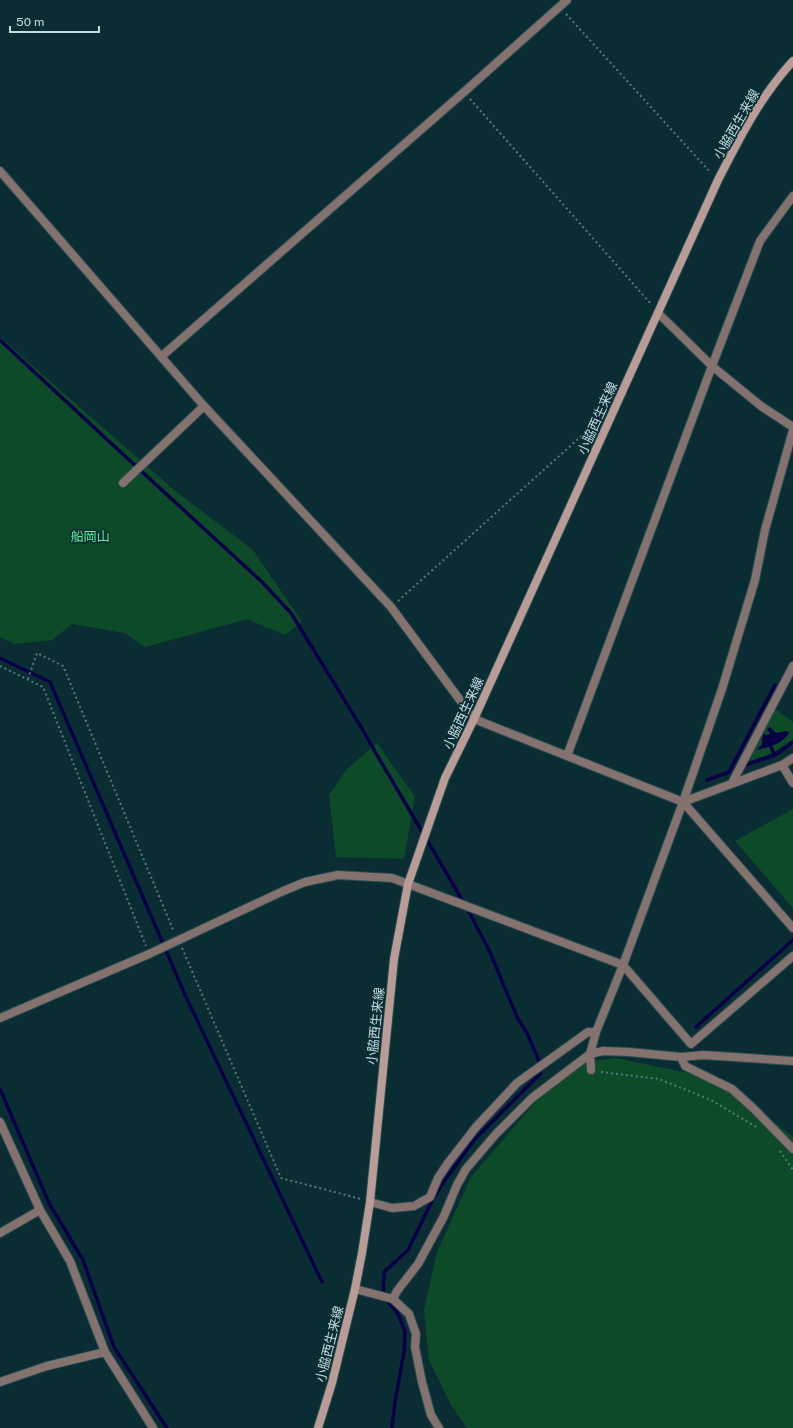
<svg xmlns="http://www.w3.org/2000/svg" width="793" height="1428" viewBox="0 0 793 1428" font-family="'Public Sans','Noto Sans JP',sans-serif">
<rect width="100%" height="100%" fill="#0a2d34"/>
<path fill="#0d4b28" d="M0,337L174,490L253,550L302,622L285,635L247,619L145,647L125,633L72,624L52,640L15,644L0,637Z
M774,708L793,722V739L774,752L745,763Z
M377,743L415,797L404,859L336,857L329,795L347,769Z
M793,809V908L735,841Z
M616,1058L721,1080L793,1137V1428H467L451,1405L429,1360L424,1310L437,1252L471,1177L568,1064Z"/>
<path fill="#0a0047" d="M770,727L776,733L787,731L789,733C782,744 769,747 757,750L762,744L763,734L767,735L770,734L767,729Z"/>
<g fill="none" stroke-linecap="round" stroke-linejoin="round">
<path stroke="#0a0047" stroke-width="3.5" d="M0,340L114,446L262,582L291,613L361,727L377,755L464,903
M0,658L50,682L186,997L322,1282
M771,747L775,755
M745,765L775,755L793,742
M707,780L729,772L775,685
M696,1027L793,940
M0,1089L49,1203L83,1260L114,1347L167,1428
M392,1428L395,1402L404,1352L405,1331L397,1312L383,1296L384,1272L408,1250L433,1199L443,1183L474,1140L540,1074L541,1066L527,1033L518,1019L489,950L467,908"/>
<defs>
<path id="minor" d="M0,171L204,406L391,607L474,719L683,802L793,928
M658,313L712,366L761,406L793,427
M162,356L464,92L567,0
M123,483L204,406
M567,756L712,366L760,241L793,196
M782,765L793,783
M732,783L793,666
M683,802L782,765L793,758
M408,884L623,965L691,1044L793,956
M681,1057L685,1066L732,1089L754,1109L793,1149
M591,1070L590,1054L596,1032L623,965L683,802L722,689L755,580L765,530L793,430
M0,1122L40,1210L70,1261L105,1352L153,1428
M370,1202L392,1208L414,1206L430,1197L438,1178L448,1163L476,1127L517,1083L588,1032H596
M0,1233L40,1210
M355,1289L393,1299L409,1314L416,1334L415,1347L422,1382L431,1415L439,1428
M393,1299L397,1291L418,1264L444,1216L457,1185L466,1169L496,1134L532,1098L590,1054L603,1051L629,1052L681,1057L703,1055L793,1061
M0,1382L47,1366L105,1352"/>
<path id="tertiary" d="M0,1018L149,954L281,892L305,882L338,875L392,878L408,884"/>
<path id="secondary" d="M318,1428L332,1383L355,1289L362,1253L370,1202L394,959L408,884L445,778L474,719L718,180C740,137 760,97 793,61"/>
</defs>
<use href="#minor" stroke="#284950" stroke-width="10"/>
<use href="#tertiary" stroke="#284950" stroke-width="10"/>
<use href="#secondary" stroke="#284950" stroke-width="10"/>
<path stroke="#59777d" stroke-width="2" stroke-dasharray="2 3" stroke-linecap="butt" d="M566,14L711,173
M470,99L651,304
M398,601L597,422
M0,666L43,687L146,946
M28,679L37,653L63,666L174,932
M182,948L281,1178L361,1199
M601,1072L659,1079L711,1100L758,1128
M780,1151L793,1170"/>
<use href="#minor" stroke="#84726e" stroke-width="8"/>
<use href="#tertiary" stroke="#84726e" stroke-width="8"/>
<use href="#secondary" stroke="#b99c96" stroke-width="8"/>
</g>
<g text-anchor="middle" stroke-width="3.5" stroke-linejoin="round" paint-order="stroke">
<g font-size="13" fill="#c3dbe0" stroke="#0a2d34">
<text transform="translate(736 124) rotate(-60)" y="5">小脇西生来線</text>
<text transform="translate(597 418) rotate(-66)" y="5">小脇西生来線</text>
<text transform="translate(463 713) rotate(-65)" y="5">小脇西生来線</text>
<text transform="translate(375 1026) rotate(-84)" y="5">小脇西生来線</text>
<text transform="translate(329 1344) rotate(-76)" y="5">小脇西生来線</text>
</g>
<g font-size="13" fill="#58f196" stroke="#0a2d34">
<text x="90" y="541">船岡山</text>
</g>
</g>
<path d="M10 26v6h89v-6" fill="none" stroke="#c3dbe0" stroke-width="2"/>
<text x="16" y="26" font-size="12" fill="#c3dbe0" stroke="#0a2d34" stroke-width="3" paint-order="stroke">50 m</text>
</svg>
